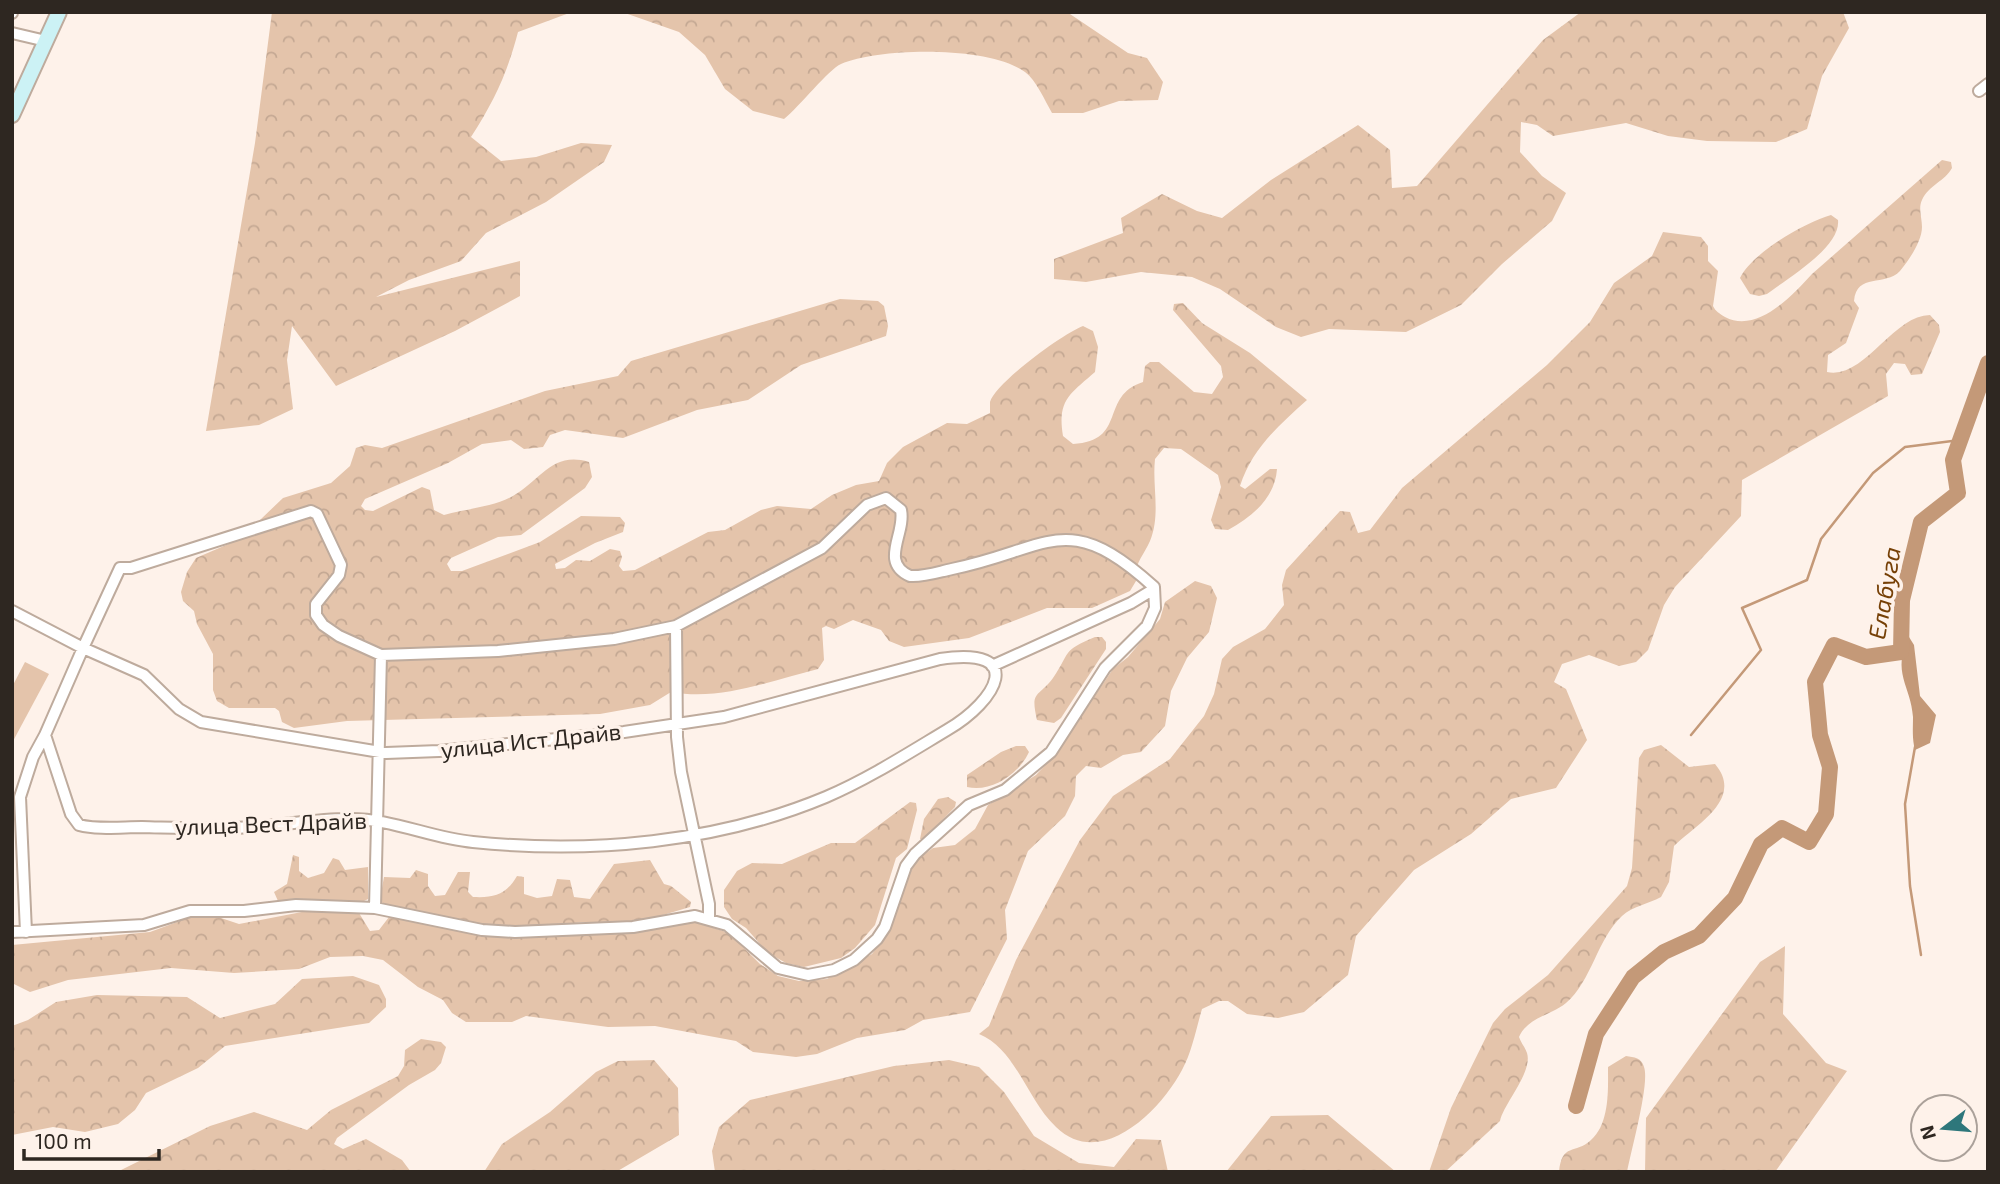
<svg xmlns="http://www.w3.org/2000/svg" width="2000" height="1184" viewBox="0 0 2000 1184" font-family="'Exo 2',sans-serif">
<defs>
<pattern id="forest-crowns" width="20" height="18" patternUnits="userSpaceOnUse" patternTransform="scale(1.75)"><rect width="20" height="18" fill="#e4c4ab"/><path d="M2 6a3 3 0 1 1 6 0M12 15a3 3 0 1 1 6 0" fill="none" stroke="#c4a893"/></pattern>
</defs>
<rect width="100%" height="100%" fill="#fef2ea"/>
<path fill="url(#forest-crowns)" d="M272,12H572L518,32C507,74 494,101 471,137L501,161L536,157L581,143L612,145L604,162L546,202L486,233L461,261L409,280L376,297L520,261V296L455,331L336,386L292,326L287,360L293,409L259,425L206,431L255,143Z
M622,12H1067L1128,53L1147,58L1163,82L1158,100L1119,101L1083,113H1052C1045,101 1036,80 1025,72C990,46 881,47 841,64C829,69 799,107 784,119L753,111L725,89L705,55L679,32Z
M1581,12H1843L1849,28L1822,76L1807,129L1776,142L1707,141L1668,136L1626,123L1553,136L1537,125L1521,122L1520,152L1542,176L1566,193L1552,221L1502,264L1461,305L1406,332L1329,329L1301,337L1276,327L1220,289L1192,277L1141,272L1086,282L1054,279V259L1123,233L1121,218L1162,194L1197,211L1222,218L1271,180L1358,125L1390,150L1392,188L1417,186L1543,40Z
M1942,160L1951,162L1952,168C1945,181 1929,185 1922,200C1918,208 1922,218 1922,227C1922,241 1909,260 1900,271C1885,287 1857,272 1854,301L1859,308L1846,343L1828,355L1827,372C1864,380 1893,315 1930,315L1939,325L1940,332L1922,374L1911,375L1905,364L1894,363L1886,374L1888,396L1742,480L1741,516L1675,587L1664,605L1648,650L1636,662L1619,666L1589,655L1562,664L1554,682L1566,689L1587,740L1556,788L1511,799L1471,834L1414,870L1356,936L1348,975L1304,1012L1278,1018L1247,1014L1228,1001H1219L1202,1009C1196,1029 1192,1052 1182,1070C1161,1110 1101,1171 1056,1127C1027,1100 1016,1049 979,1034L989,1026L1016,960L1080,840L1113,796L1170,759L1204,716L1214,694L1222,659L1233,647L1265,629L1284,605L1282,585L1286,570L1340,511L1350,512L1358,533L1370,530L1402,488L1547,365L1590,322L1614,283L1652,256L1663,232L1701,237L1708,246V261L1718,271L1713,306C1716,312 1719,313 1725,317C1757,334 1792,296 1812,274Z
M1831,215L1838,220C1841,247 1788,278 1767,294L1759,296L1750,294L1740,278C1751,254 1805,222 1831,215Z
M840,299L878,301L884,306L888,326L886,336L801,365L748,400L697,410L623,438L565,430L550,435L543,447L524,449L511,440L482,444L448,463L365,499L361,506L365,510L373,511L422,487L430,490L434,510L444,515C465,509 494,507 513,496C541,480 552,451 589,462L592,477L585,488L521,535L498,537L451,558L447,564L451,571H462L540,542L581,516L620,517L625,523L623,532L595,543L555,564L556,569L565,568L576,560L590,561L610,549L620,551L622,557L619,566L623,571L635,570L708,532L725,530L761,510L777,506L811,509L832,495L856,485L879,481L887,463L903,447L947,423L967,424L990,413C990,412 990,402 990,402C995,383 1064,333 1083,326L1093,331L1098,347L1095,372C1070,394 1057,400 1063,436L1073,444C1128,441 1099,396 1143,382L1145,366L1150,362H1159L1194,392L1212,394L1223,377L1221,366L1173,310L1174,304L1183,303L1202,323L1250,353L1307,400C1278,426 1252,449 1240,486L1245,489L1270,469H1277C1275,498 1252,517 1228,530L1215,529L1211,520L1221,487L1218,475L1181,449L1164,448L1155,459C1152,487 1161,514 1150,541C1143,557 1134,563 1136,581L1130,591L1092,608H1047L969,638L904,647L889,641L881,630L853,620L834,629L826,626L822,628L824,660L818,669C770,681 721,701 671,692L650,705L600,714L347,721L294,728L282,722L279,711L275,708H229L217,701L213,690V654L197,624L194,611L183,601L181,592L187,572L196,558L240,539L283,498L331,483L350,466L356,448L365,445L382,448L545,391L618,376L631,361Z
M1195,581L1211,586L1217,598L1209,632L1187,658L1171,691L1165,726L1141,752L1123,755L1101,768L1086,766L1076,776L1075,796L1065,816L1028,851L1005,910L1007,939L970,1012L923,1020L905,1030L857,1038L817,1054L796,1057L753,1052L736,1041L655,1026L608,1027L526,1016L512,1022H466L452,1013L443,1000L418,987L383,960L363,956L330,957L299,969L234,973L171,968L68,980L30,992L12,983V945L150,932L188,918L215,916L239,924L307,911L359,913L370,931L379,930L389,917L482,934L519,938L623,933L696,922L729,933L760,964L778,976L799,981L827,979L872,954L887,933L915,861L933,848L955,845L975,829L988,805L1036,775L1054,756L1113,669L1128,657L1160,619L1165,602Z
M1095,637H1102L1106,642V649L1061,718L1054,723L1037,720C1030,690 1038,698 1053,678C1071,652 1061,651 1095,637Z
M1661,745L1689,767L1715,764C1745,799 1695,825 1674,846L1669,882L1661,897C1648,904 1633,906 1622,916C1597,939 1592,981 1566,1003C1550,1016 1528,1017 1519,1037C1521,1043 1525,1047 1527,1053C1533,1072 1504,1103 1500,1121L1445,1172H1429L1451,1108L1493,1023L1505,1009L1548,975L1627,886L1632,868L1639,758L1644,750Z
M1016,746H1025L1029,752C1019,774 991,793 967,787V775L1001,752Z
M948,797L956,802L955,807L924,839H920L924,819L938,799Z
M910,802L916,803L917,810L907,849L896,858L875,925L855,948L841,958L804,967L786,963L768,953L746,928L732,919L724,907V890L737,871L752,863L782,864L831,843H855Z
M293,855L299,857V871L308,878L324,873L333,858L339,860L345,870L368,867V899L362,902L278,901L274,892L287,884Z
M650,860L664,884L671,886L691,902L690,907L643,921L624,924L585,922L517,929L483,926L383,904L380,899L384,877L410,878L416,870L428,874V886L435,896L445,895L458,872H470L468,892L473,897C494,898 506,895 517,876L524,877V894L537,898L552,896L557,879L570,880L574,897L590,899L614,864Z
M1785,946L1783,1014L1826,1063L1847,1071L1775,1172H1645L1646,1118L1760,962Z
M353,976L379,985L386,999V1007L369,1023L225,1046L198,1068L146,1093L135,1110L118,1124L85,1132L53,1127L12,1135V1026L28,1020L56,1002L97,995L187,997L220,1018L275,1004L302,979Z
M421,1039L441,1042L446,1047L441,1063L435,1070L409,1085L337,1138L334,1144L343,1149L366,1139L402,1160L411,1172H117L210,1126L254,1112L307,1130L331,1110L398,1076L404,1066L405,1050Z
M1626,1056C1634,1057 1642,1058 1644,1067C1650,1083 1631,1151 1627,1172H1559C1562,1142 1575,1155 1591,1140C1610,1123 1608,1089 1608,1067Z
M654,1060L678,1088L679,1135L616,1172H484L502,1144L550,1112L596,1072L618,1061Z
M949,1060L979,1067L1004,1092L1034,1136L1079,1163L1114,1167L1136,1139L1161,1140L1168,1172H715L712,1151L719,1127L750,1100L894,1066Z
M1328,1115L1396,1172H1226L1271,1116Z"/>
<path fill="#e4c4ab" d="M25,662L49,674L12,743V687Z"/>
<path fill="#c49978" d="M1909,637L1914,645L1920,696L1936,715L1930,743L1915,750C1912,738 1913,729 1913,717C1911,686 1891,672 1909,637Z"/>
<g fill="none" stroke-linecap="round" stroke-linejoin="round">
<path stroke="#c49978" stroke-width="2.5" d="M1691,735L1761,650L1742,608L1807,580L1821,539L1873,473L1905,447L1960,440
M1915,747L1905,804L1910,886L1921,955"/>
<path stroke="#c49978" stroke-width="16" d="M1576,1106L1596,1034L1633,977L1664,952L1699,936L1735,898L1761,844L1782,828L1809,842L1826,814L1830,767L1820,735L1815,682L1834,645L1866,657L1901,652L1902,600L1921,522L1958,493L1953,460L1988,363"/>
<defs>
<path id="minor" d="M12,13V12
M12,33L46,41
M1979,91L1988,84
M12,611L83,648L45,735L71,814L79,825C98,830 122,827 142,827C179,828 216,830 253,827C285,825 316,819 348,819C391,818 430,838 473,842C591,854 716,843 826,797C868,779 907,754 947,730C997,701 1028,646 940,659L724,717L624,732L439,751L386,753L201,722L179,709L144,675L83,648L120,568H131L311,511L317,514L341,565L339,575L316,604V615L323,625L339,636L381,655L498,651L614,639L676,626L822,548L867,505L886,498L901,510C906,534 879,562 910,576C924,577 938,572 952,569C1050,549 1066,507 1154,587L1155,608L1147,626L1105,668L1051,752L1005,790L969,805L915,854L906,866L885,927L877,939L854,960L834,970L808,975L778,968L727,925L695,916L633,927L515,932L482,930L375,908L296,905L244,911H190L144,925L12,932
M676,626L677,737L681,772L709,904V918
M992,666L1131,603L1154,589
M375,908L381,655
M26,932L20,797L33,757L45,735"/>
<path id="secondary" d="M12,115L59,12"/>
</defs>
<use href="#minor" stroke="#beab9d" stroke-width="14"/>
<use href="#secondary" stroke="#beab9d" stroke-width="18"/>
<use href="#minor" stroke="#fff" stroke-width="10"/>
<use href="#secondary" stroke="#ccf2f5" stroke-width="14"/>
</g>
<g text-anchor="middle" stroke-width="7" stroke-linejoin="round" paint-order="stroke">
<g font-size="23" fill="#2e2721" stroke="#fef2ea">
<text transform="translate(531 741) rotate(-6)" y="8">улица Ист Драйв</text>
<text transform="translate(271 824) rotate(-2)" y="8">улица Вест Драйв</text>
</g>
<g font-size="24" font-style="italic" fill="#764006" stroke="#fef2ea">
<text transform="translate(1885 593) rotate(-80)" y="8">Елабуга</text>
</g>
</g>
<rect width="2000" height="1184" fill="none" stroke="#2e2721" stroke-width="28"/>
<g transform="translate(1944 1128) rotate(254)"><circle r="33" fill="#fef2ea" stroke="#aba19a" stroke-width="2"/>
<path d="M0-5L12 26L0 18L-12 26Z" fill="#2e777b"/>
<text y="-10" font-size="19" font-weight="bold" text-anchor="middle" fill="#2e2721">N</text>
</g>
<path d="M24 1149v10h135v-10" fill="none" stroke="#2e2721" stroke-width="3.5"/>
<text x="35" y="1149" font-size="21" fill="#2e2721" stroke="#fef2ea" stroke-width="5" paint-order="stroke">100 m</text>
</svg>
